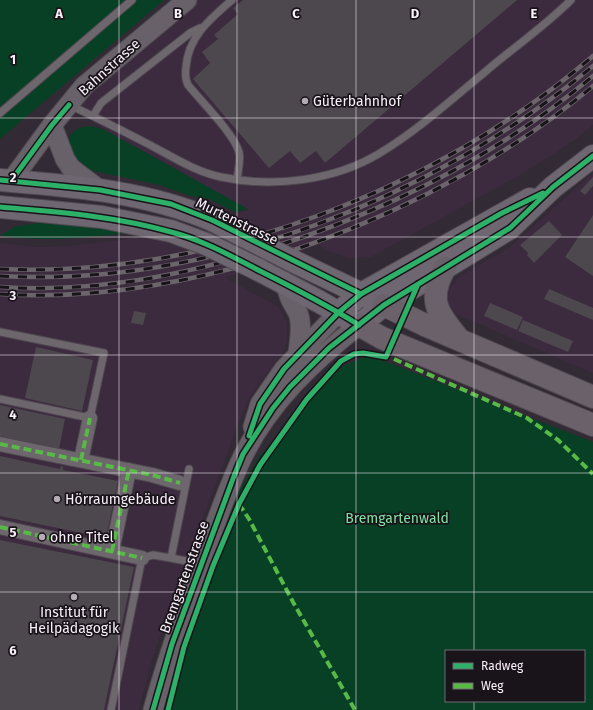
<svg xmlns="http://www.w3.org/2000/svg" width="593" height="710" viewBox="0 0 593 710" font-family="'Fira Sans',sans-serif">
<rect width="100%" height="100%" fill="#322a34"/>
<path fill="#3c2b3e" d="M187,0H593V125L576,139L522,174L371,257L348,258L326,250L319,245L226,278L277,306L283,314L287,323V341L284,350L250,396L239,422L187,561L153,656L139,710H0V243L36,247L67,246L121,240L196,225L249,210L103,129L69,105Z
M593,173V373L456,314L449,308L447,301L448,291L457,279L465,273L510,247Z"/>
<path fill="#074024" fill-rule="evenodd" d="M0,0H164L0,139Z
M90,126L103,129L248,209L235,212L209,199L190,196L160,185L89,170L77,163L67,141C72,130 78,127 90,126Z
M38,223L105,228L128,233C85,238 44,242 0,236L14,227Z
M364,357L384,361L593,442V710H161L177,657L235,497L260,455L288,427L314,394L343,366ZM446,651H584V701H446Z"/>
<path fill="#4d474e" d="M243,0H517L325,163L316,151L300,163L290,151L269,168L193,79L210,63L202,52L218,39L214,35L238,14L233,8Z
M593,177V186L585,195L580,191Z
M593,215V276L565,257Z
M549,221L562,235L534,263L527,255L528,253L520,245Z
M549,289L593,308V320L544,299Z
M490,303L523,317L517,330L484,316Z
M134,311L146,313L143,325L131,323Z
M523,320L573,341L568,352L518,331Z
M36,347L93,360L82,411L25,398Z
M0,405L65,419L59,449L0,436Z
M0,456L60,469L61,466L63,467V470L118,481L106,538L0,516Z
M0,540L134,567L104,710H0Z"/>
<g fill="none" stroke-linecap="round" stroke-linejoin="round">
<defs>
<path id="lane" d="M232,0C210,19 188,37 186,67C185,74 185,79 188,85C201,101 234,134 239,152C241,161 238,170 237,179
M69,105C96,117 123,131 150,145C173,157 196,172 221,177C273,188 334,181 380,153C418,130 451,100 485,72C513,48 545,26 571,0
M0,113L132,0
M93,116L101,103L190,33L200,28
M0,332L104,353L90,418L0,399
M189,469L171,558L201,564
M111,710L142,558L153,555L171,558"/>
<path id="street" d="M0,444L152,475L180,483
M81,460L90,418
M0,527L142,558
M112,551L129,470"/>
<path id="secondary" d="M52,125L65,159L71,168L100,190
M11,181L52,125L84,86L187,0
M286,284C288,297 292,302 298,313C303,325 299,341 298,354
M253,427L260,404L284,369L338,313
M153,710C166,661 183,614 200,566C214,529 226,491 243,456C269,403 313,361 359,325"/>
<path id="primary" d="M0,180C72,186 145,191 212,220
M0,207L102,217L171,231
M289,259L372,299
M257,269L320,302L359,325L384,305L510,228L553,187L593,156
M338,313L361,294L530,199"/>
<path id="highway" d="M445,268C427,299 437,313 458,338
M384,305L427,326L593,397
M359,325L382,338L593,425"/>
</defs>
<use href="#lane" stroke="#4f4850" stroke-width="9"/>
<use href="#street" stroke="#4f4850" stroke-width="16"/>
<use href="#secondary" stroke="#4f4850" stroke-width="21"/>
<use href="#primary" stroke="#4f4850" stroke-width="24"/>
<use href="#highway" stroke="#4f4850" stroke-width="24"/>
<use href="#lane" stroke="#6d666d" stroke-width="7"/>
<use href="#street" stroke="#6d666d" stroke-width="14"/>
<use href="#secondary" stroke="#69616a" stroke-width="19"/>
<use href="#primary" stroke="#6e6670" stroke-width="22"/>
<use href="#highway" stroke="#6a616b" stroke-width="22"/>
<defs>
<path id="rail" d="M0,269C207,279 437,190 593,56
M0,276C209,288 434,198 593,66
M0,287C92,293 180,277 267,249C385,212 497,156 593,76
M0,294C200,307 440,214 593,86"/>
</defs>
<use href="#rail" stroke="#6b656b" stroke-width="4.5"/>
<use href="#rail" stroke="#19131a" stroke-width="3" stroke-dasharray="9" stroke-linecap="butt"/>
<defs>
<path id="primary-bridge" d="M212,220L289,259
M171,231L206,244L257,269"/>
</defs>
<use href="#primary-bridge" stroke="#4f4850" stroke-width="24" stroke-linecap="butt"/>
<use href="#primary-bridge" stroke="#6e6670" stroke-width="22"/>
<path stroke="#58b947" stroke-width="4" stroke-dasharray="8 4" stroke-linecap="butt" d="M394,359L527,418L558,440L593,474
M0,444L152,475L180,483
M81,460L90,418
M239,504L249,519L293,602L355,710
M0,527L142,558
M112,551L129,470"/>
<defs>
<path id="cycleway" d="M0,180L100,190L171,204L212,220L361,294
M11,181L52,125L69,105
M0,207C58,212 115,216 171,232C203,240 231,256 260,271C294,288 327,305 359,325
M249,436L260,404L284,369L338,313L361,294L502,213L543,193
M153,710L172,644L234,476L243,454L273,408L290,387L329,348L384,305L510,228L553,187L593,156
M168,710L184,647L213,566L239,504L260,465L307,399L341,361L354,354L363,353L386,357L418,284"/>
</defs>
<use href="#cycleway" stroke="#19131a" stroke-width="8"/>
<use href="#cycleway" stroke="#2db169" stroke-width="5"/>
</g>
<path fill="none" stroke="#faf0fa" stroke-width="1" stroke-opacity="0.55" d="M119,0V710M237,0V710M356,0V710M474,0V651M0,118H593M0,237H593M0,355H593M0,473H593M0,592H593M474,701V710"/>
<g fill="#b4abb5" stroke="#19131a" stroke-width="1.5">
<circle cx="305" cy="101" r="4"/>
<circle cx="57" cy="499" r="4"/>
<circle cx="42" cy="537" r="4"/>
<circle cx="74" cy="597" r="4"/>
</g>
<g text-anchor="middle" stroke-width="3.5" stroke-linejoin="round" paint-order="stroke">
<g font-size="14" fill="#faf0fa" stroke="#19131a">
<text transform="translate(109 67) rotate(-42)" y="5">Bahnstrasse</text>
<text transform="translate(237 221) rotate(26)" y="5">Murtenstrasse</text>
<text transform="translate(184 577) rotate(-70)" y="5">Bremgartenstrasse</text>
</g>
<g font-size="14" fill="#faf0fa" stroke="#19131a" text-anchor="start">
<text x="313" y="106">Güterbahnhof</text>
<text x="65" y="504">Hörraumgebäude</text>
<text x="50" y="542">ohne Titel</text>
<text x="74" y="617" text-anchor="middle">Institut für<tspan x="74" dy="16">Heilpädagogik</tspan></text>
</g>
<g font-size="14" fill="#7fe3a3" stroke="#19131a">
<text x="397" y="523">Bremgartenwald</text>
</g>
</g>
<g font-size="13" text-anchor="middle" font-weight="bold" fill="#faf0fa" stroke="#19131a" stroke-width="3.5" stroke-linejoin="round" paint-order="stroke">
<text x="59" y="18">A</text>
<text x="178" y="18">B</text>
<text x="296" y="18">C</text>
<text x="415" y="18">D</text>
<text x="534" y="18">E</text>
<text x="13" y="64">1</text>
<text x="13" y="182">2</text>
<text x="13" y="300">3</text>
<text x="13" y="419">4</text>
<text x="13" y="537">5</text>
<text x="13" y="655">6</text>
</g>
<rect x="445" y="650" width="140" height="52" fill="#19131a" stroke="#736b74"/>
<rect x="453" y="663" width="20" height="6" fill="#2db169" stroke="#736b74"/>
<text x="481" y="670" font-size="12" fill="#faf0fa">Radweg</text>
<rect x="453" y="683" width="20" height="6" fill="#58b947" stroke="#736b74"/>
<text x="481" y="690" font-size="12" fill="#faf0fa">Weg</text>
</svg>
